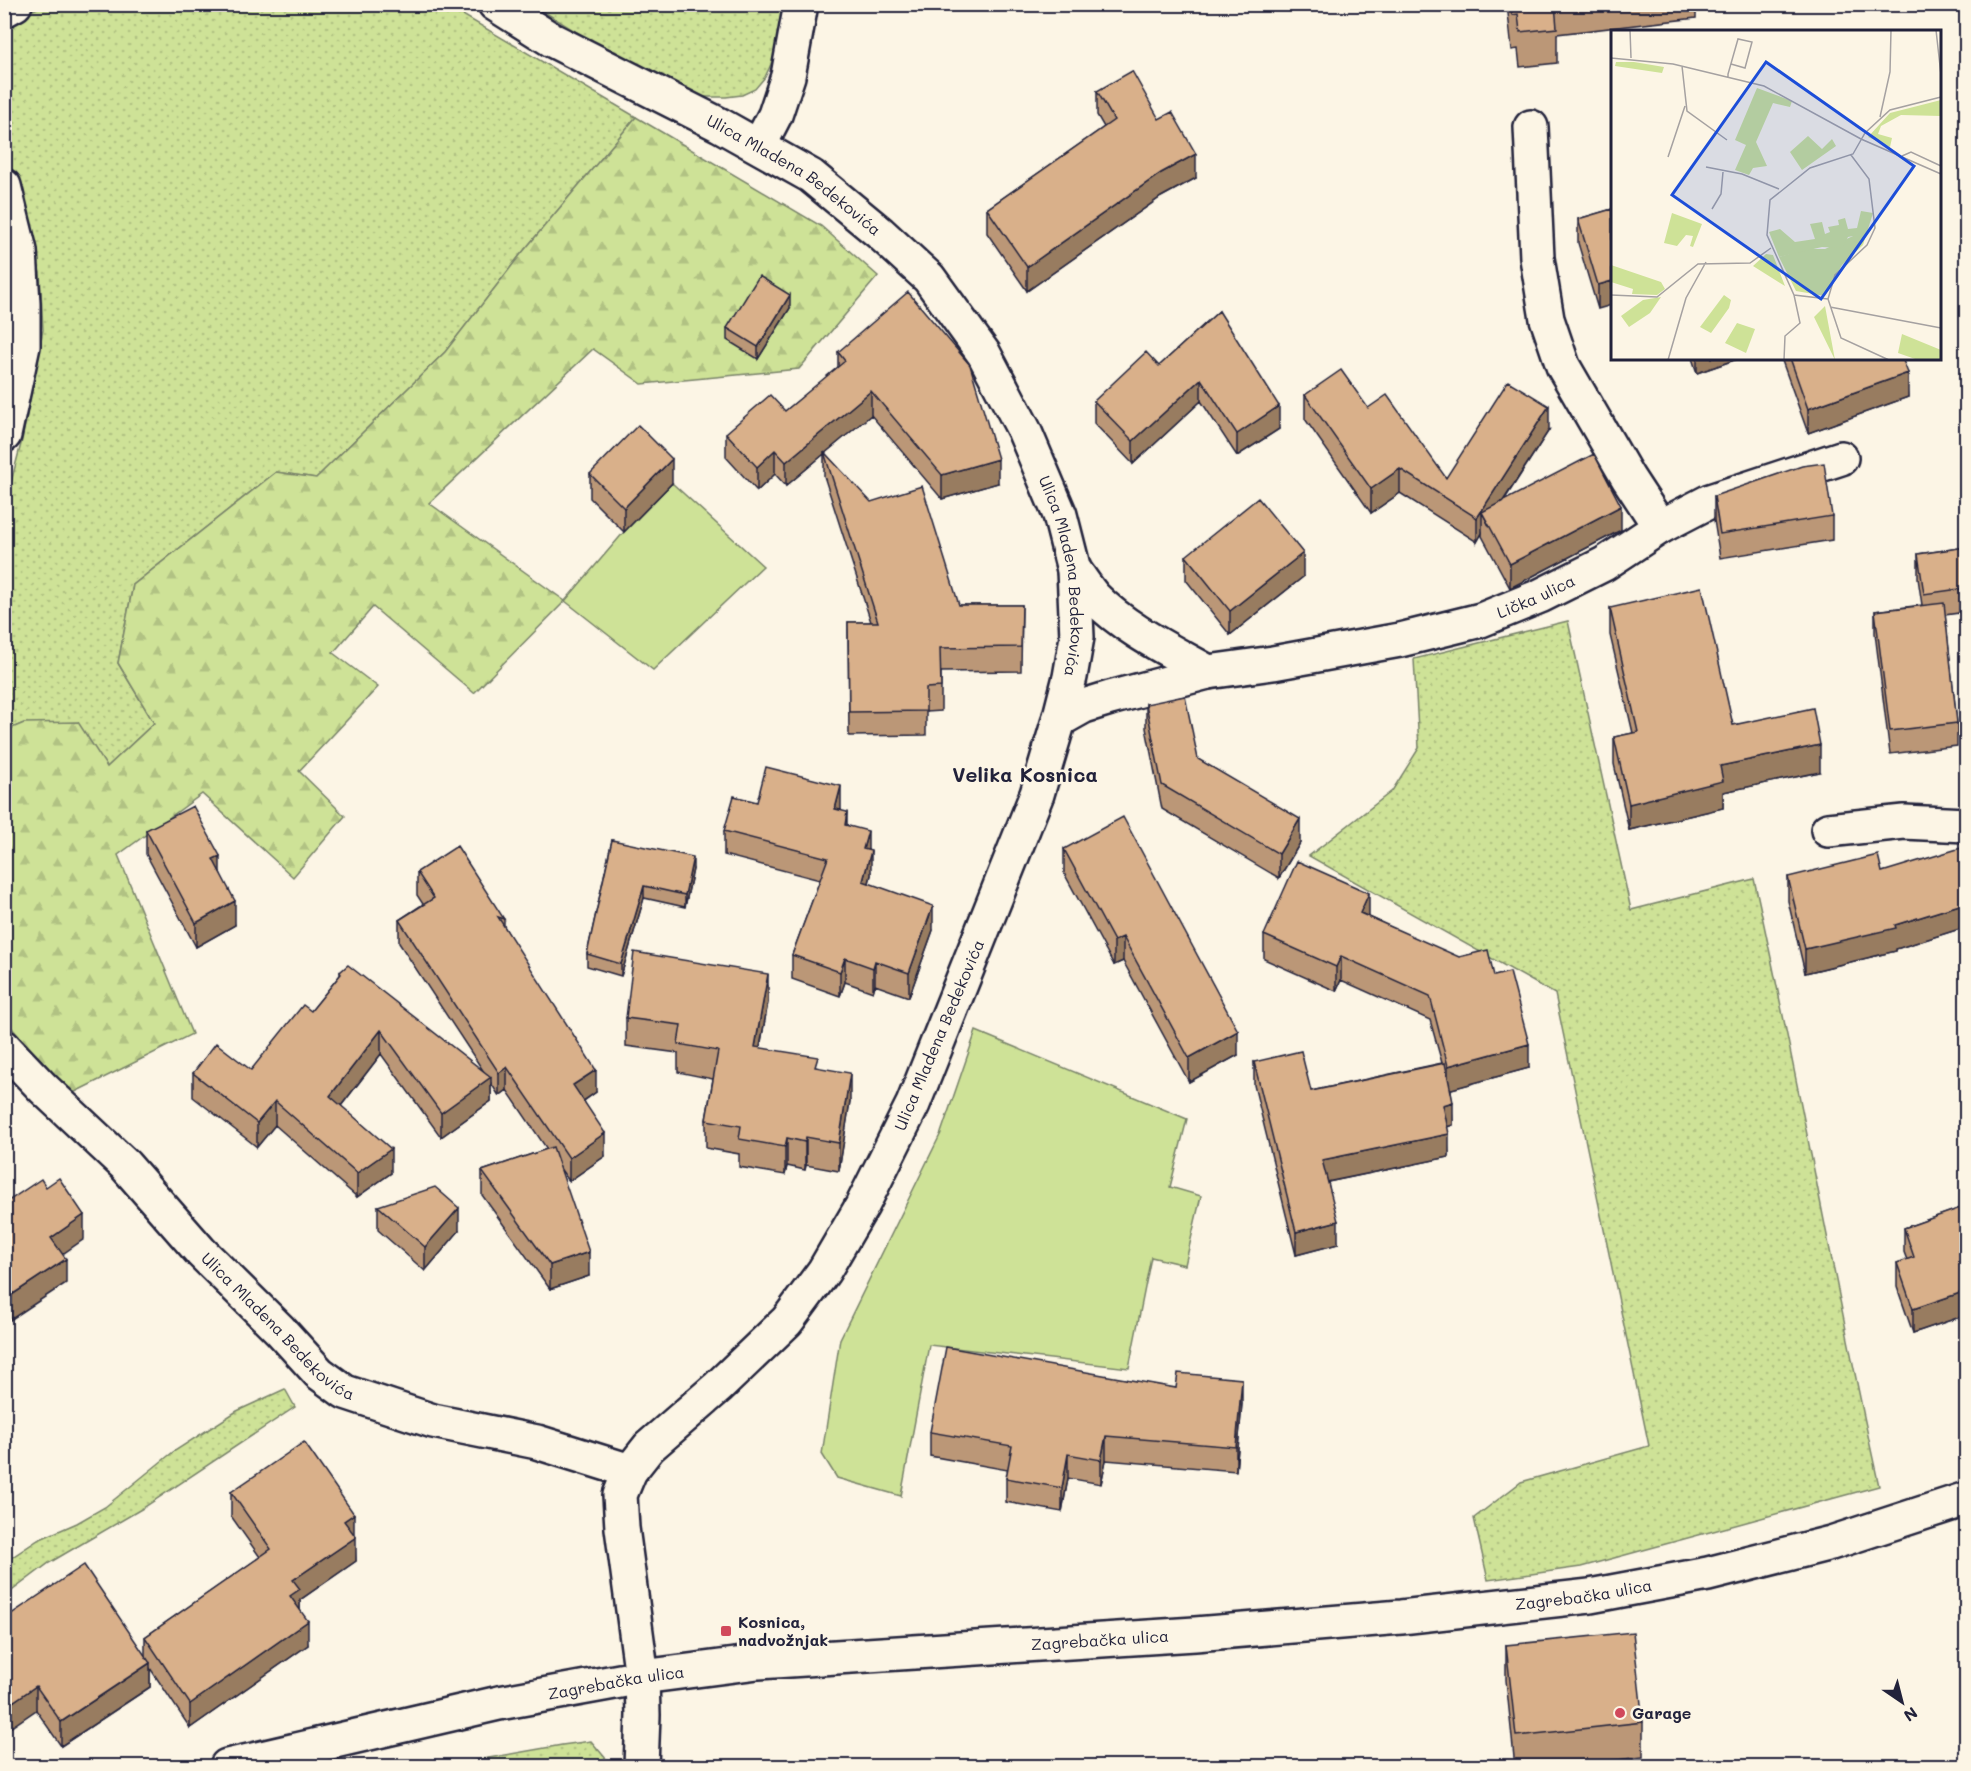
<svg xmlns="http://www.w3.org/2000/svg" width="1971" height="1771" viewBox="0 0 1971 1771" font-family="Mali,sans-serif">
<defs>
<pattern id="grass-dots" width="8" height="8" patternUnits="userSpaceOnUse" patternTransform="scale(1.5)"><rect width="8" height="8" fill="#cee297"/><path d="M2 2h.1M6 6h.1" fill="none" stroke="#b1c283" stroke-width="1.8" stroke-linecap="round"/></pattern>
<pattern id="forest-firs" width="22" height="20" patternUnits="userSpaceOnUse" patternTransform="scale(1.5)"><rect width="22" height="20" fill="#cee297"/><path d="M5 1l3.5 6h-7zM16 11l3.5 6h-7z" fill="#b1c283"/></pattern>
</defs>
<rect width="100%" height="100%" fill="#fcf5e5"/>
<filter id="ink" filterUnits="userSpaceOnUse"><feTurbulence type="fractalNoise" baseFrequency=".0167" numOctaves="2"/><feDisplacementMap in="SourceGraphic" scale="12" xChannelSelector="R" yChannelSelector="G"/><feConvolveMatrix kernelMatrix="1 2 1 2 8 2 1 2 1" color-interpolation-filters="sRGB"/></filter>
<g filter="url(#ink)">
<path fill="url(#grass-dots)" stroke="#788269" stroke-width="1.5" d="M46,4L446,5L636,117L521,254L445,352L316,478L276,472L133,585L118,663L154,723L107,767L24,723L5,731V505L22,440L43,330L40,273L5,154L4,27L18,17Z
M533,5H787L773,60L765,77L755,89L742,95L726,97H704L688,91L615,56Z
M1568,621L1631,910L1754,879C1799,1081 1834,1284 1879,1486L1581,1567L1488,1580L1474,1518L1521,1482L1649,1446L1555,994L1309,856L1392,791L1419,748L1414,659Z
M285,1389L295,1407L143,1508L49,1563L5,1596V1562L38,1540L77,1523L105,1507L173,1452L237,1411Z
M591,1741L607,1760V1766H443L562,1745Z"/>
<path fill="url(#forest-firs)" stroke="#788269" stroke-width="1.5" d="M636,117L821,226L878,276L799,369L642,384L593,349L429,503L565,601L474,693L373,607L333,653L378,687L299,771L345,816L293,877L202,794L118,855L192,1034L73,1093L37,1060L5,1019V731L24,723L78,722L107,767L154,723L118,663L133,585L276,472L316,478L445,352L521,254Z"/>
<path fill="#cee297" stroke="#788269" stroke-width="1.5" d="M672,483L763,566L653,670L565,601L624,532Z
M976,1031L1187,1119L1170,1187L1201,1196L1185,1265L1151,1257L1129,1368L929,1345L901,1496L837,1478L822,1454L840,1339L941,1133Z"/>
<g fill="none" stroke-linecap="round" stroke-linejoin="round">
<defs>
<g id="minor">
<path id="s1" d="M495,4L552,40L720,125L811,176L880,233L929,278L984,354L1024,430L1060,515L1074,570L1077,637L1070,677L1059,720L1037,794L913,1104L862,1206L824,1271L787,1321L718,1387L649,1447L630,1471L620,1495L622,1528L642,1677L643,1715L641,1766"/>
<path d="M4,10L15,4"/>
<path d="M1531,127L1537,258L1547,319L1563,366L1628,478L1660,527"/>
<path d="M759,146L775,115L788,76L801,4"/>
<path d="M4,186L20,251L23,304V346L4,435"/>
<path d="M1074,570C1081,579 1087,589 1094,597C1125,629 1169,650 1208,672"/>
<path id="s2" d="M1059,720L1084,706L1110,698L1208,672L1273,663L1400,640L1481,620L1540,596L1604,564L1660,527L1710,501L1841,458"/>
<path d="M1828,830L1904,822L1966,825"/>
<path id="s3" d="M4,1047L43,1088L125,1165L201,1252L280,1330L319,1373L345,1392L433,1421L537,1442L630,1471"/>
<path id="s4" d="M227,1766L499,1703L642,1677L758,1662L1195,1634L1401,1617L1590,1596L1708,1574L1831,1543L1966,1499"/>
</g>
</defs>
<use href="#minor" stroke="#22223b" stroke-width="38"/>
<use href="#minor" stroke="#fcf5e5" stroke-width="33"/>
</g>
<path fill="#bb9777" stroke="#22223b" stroke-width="1.5" d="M1507,4H1696V18L1557,34V63L1520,67L1518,49L1512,50Z
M1097,91L1159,119L1196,178L1161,197L1027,291L987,233V209L1104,127L1097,115Z
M1612,209L1598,309L1578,243V219Z
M790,308L758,359L727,340V328Z
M1219,311L1279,429L1237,456L1201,401L1133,464L1094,423V401L1159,366Z
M838,352L998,483L942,499L871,415L825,453L959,605H1022L1021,671L941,672V711L926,712V735L849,736L848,622H871L824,476V454L786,486L775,474L757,491L726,457V433L785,411L838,368Z
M1692,358H1740L1697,373Z
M1781,358H1902L1908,397L1808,433Z
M1305,395L1368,408L1446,478L1549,430L1503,502L1621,530L1510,588L1482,536V533L1477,542L1400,493L1371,513L1305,419Z
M590,474L672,483L624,532L590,498Z
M1714,496L1832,516V540L1720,558L1714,520Z
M1966,547V612L1945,615L1957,723V746L1890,754L1875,633V611L1922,605L1918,578V554Z
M1186,556L1303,577L1230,635L1186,580Z
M1610,608L1733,725L1820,772L1723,792V808L1629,830L1614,764V737L1633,733L1610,635Z
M1146,704L1198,759L1300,843L1279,878L1162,809L1146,728Z
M757,802L841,810L847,825L868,850L871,875L869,883L933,930L909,997L875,985L873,992L845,982L840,996L792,979V955L820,880L724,855V831Z
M146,830L220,872L235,925L196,947L146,854Z
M612,840L693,869L685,907L644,898L621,976L587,966V954Z
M1064,849L1238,1055L1189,1082L1123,961L1114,965L1064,873Z
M1966,857V927L1896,949V951L1805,973L1788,901V877L1882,872Z
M417,872L504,919V926L596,1092L584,1101L605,1156L569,1181L559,1167L589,1276L550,1289L482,1195V1171L547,1149L507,1090L499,1096L491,1083V1101L441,1137L381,1054L341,1106L391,1173L357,1197L275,1125L257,1147L193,1097V1073L251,1070L311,1011L340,975V972L484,1072L399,943V920L423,904L417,895Z
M1369,917L1494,976L1529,1068L1451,1089L1453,1125L1447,1127L1449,1157L1328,1182L1338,1244L1296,1255L1254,1085V1062L1311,1091L1442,1063L1430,1020L1341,980L1336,991L1264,959V935Z
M768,1002L760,1048L818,1068L850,1101L839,1171L806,1165L805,1170L787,1166L785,1175L739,1167V1154L706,1148V1120L713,1079L678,1072V1053L626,1046V1018Z
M378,1206L459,1231L425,1271L378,1230Z
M1966,1206V1315L1913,1333L1897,1287V1263L1907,1260L1904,1252V1228Z
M1242,1403L1236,1471L1106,1460L1101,1484L1068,1478L1062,1512L1006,1502V1478L1008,1470L930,1456V1432Z
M231,1492L354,1535L356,1561L300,1600V1609L308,1645L190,1728L150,1668V1687L61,1746L36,1710L4,1619L145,1656V1637L260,1557L231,1516Z
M1506,1645L1643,1722V1757L1557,1767H1515L1506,1680Z"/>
<path fill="#987b61" stroke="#22223b" stroke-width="1.5" d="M1196,154V178L1161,197L1027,291V267L1161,173Z
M1612,281V305L1598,309V285Z
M790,295V308L758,359V347Z
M1697,358H1740L1697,373Z
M1908,373V397L1808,433V409Z
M1201,379V401L1133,464V441Z
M871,391V415L824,454V452V454L786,486V462Z
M1279,406V429L1237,456V434Z
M1549,406V430L1488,524L1482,512V533L1477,542V518Z
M775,450V474L757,491V467Z
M672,459V483L624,532V508Z
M998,459V483L942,499V475Z
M1400,469V493L1371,513V489Z
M1621,506V530L1510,588V564Z
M1303,553V577L1230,635V611Z
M1820,745V772L1723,792V808L1629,830V804L1720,766Z
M841,786V810L835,809Z
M847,812V836L845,825Z
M1300,819V843L1279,878V854Z
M868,831V855L863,849Z
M871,851V875L863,905V881Z
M220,856V880L213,859Z
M693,857V869L685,907V895Z
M644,886V898L621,976V964Z
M1369,893V917L1360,913Z
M235,901V925L196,947V923Z
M1966,903V927L1896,949V951L1805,973V949L1895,925Z
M933,906V930L909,997V973Z
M1123,937V961L1114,965V941Z
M1341,956V980L1336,991V967Z
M845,958V982L840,996V972Z
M875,961V985L873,992V968Z
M768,974V1002L755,1075V1047Z
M381,1030V1054L330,1120V1096Z
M1238,1031V1055L1189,1082V1058Z
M1529,1044V1068L1448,1090V1066Z
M507,1067V1090L499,1096V1073Z
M596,1070V1092L573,1108V1085Z
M850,1073V1101L839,1171V1143Z
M491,1077V1101L441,1137V1113Z
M275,1101V1125L257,1147V1123Z
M1453,1102V1125L1443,1128V1105Z
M605,1133V1156L569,1181V1158Z
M1449,1134V1157L1322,1183V1160Z
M806,1137V1165L805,1170V1142Z
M787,1138V1166L785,1175V1147Z
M391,1149V1173L357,1197V1173Z
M459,1208V1231L425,1271V1247Z
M84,1215V1239L51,1262V1238Z
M1338,1221V1244L1296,1255V1232Z
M589,1252V1276L550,1289V1265Z
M66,1259V1283L4,1324V1300Z
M1966,1291V1315L1913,1333V1309Z
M1242,1379V1403L1236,1471V1447Z
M1106,1436V1460L1101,1484V1460Z
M1068,1454V1478L1062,1512V1488Z
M354,1514V1538L344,1521Z
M356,1537V1561L300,1600V1613L290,1596L293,1580Z
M308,1621V1645L190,1728V1704Z
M150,1663V1687L61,1746V1722Z
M36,1686V1710L4,1732V1708Z"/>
<path fill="#d9b08a" stroke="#22223b" stroke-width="1.5" d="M1511,4H1555L1557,28L1520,32L1518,14L1512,15Z
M1132,71L1159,119L1172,112L1196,154L1161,173L1027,267L987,209L1114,120L1097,91Z
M1612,209V281L1598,285L1578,219Z
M759,276L790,295L758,347L727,328Z
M908,292L970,365L998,459L942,475L871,391L786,462L775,450L757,467L726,433L770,395L785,411L845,361L838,352Z
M1219,311L1279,406L1237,434L1201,379L1133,441L1094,401L1146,352L1159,366Z
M1790,358H1902L1908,373L1808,409Z
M1341,370L1368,408L1387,395L1446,478L1508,381L1549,406L1477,518L1400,469L1371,489L1305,395Z
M638,425L672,459L624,508L590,474Z
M824,452L871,502L922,486L959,605H1022L1021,647L940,648L941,687L926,688V711L849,712L848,622H878Z
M1594,454L1621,506L1510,564L1482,512Z
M1824,463L1832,516L1720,534L1714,496L1802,466Z
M1258,498L1303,553L1230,611L1186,556Z
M1966,547V588L1924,594L1918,554Z
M1702,587L1733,725L1813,708L1820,745L1720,766L1723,781L1629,804L1614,737L1638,732L1610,608Z
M1944,603L1957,723L1890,731L1875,611Z
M1185,696L1198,759L1300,819L1279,854L1162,785L1146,704Z
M766,767L841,786L835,809L847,812L845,825L868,831L863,849L871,851L863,881L933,906L909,973L875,961L873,968L845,958L840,972L792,955L828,858L724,831L734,796L757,802Z
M193,806L220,856L213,859L235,901L196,923L146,830Z
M1123,817L1238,1031L1189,1058L1123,937L1114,941L1064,849Z
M612,840L693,857L685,895L644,886L621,964L587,954Z
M457,846L504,919L498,917L596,1070L573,1085L605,1133L569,1158L507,1067L499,1073L399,920L434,898L417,872Z
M1961,848L1964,857H1966V903L1895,925L1896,928L1805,949L1788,877L1878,855L1882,872Z
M1297,861L1369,893L1360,913L1459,957L1488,950L1494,976L1510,972L1529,1044L1448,1066L1430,996L1341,956L1336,967L1264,935Z
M634,952L768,974L755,1047L818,1057L815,1067L850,1073L839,1143L806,1137L805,1142L787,1138L785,1147L739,1139L741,1126L706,1120L718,1051L678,1044L681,1025L626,1018Z
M348,965L491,1077L441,1113L381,1030L330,1096L391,1149L357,1173L275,1101L257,1123L193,1073L216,1043L251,1070L303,1005L311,1011L341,974L340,972Z
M1301,1051L1311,1091L1445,1063L1453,1102L1443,1105L1449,1134L1322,1160L1338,1221L1296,1232L1254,1062Z
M553,1147L589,1252L550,1265L482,1171Z
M59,1178L84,1215L51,1238L66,1259L4,1300V1204L41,1179L46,1187Z
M435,1187L459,1208L425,1247L378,1206Z
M1966,1206V1291L1913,1309L1897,1263L1914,1257L1904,1228Z
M946,1347L1176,1388L1178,1373L1242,1379L1236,1447L1106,1436L1101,1460L1068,1454L1062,1488L1006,1478L1012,1446L930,1432Z
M304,1442L354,1514L344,1521L356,1537L293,1580L300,1589L290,1596L308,1621L190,1704L145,1637L271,1549L231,1492Z
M84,1565L150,1663L61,1722L36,1686L4,1708V1619Z
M1633,1632L1643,1722L1516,1736L1506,1645Z"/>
</g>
<g fill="#d1495b" stroke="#fcf5e5" stroke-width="2">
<rect x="720" y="1625" width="12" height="12" rx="3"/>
<circle cx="1620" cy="1713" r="6"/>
</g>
<g text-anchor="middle" stroke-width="5" stroke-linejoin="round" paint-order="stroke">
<g font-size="16" fill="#22223b" stroke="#fcf5e5">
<text dy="6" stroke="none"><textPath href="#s1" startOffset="345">Ulica Mladena Bedekovića</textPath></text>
<text dy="6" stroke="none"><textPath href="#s1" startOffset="849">Ulica Mladena Bedekovića</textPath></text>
<text dy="6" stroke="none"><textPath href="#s2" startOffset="495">Lička ulica</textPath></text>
<text transform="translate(939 1035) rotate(-67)" y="6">Ulica Mladena Bedekovića</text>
<text dy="6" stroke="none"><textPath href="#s3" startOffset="392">Ulica Mladena Bedekovića</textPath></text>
<text dy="6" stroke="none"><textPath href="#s4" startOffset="1370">Zagrebačka ulica</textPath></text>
<text dy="6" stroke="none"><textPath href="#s4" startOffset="884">Zagrebačka ulica</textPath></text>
<text dy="6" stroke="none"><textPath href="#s4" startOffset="398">Zagrebačka ulica</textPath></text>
</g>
<g font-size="16" font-weight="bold" fill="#22223b" stroke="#fcf5e5" text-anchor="start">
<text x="738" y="1628">Kosnica,<tspan x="738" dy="18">nadvožnjak</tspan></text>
<text x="1632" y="1719">Garage</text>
</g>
<g font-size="20" font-weight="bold" fill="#22223b" stroke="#fcf5e5">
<text x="1025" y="782">Velika Kosnica</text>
</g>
</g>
<g transform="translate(1611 30)">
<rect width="330" height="330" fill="#fcf5e5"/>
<path d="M5,32H23L53,37L51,43L4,36ZM146,58L181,71L179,77L162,73L145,112L156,136L142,138L138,145L124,140L135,115L124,110ZM330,70V86L290,85L270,96L267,104L281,108L279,117L257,107L279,83ZM61,183L91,194L82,217L79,216L82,206L75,205L66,216L53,213ZM242,206L252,215L231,235L214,266L185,261L168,227L195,219H214ZM155,224L162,225L174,256L142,236ZM0,235L50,252L54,259L46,265L21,264L22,259L0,252ZM50,267L39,283L18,297L10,286L32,270ZM126,293L144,299L135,323L114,313ZM291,304L330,320V330H307L287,323Z" fill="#cee297"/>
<path d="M250,181L262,183L252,215L242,211V206L237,207L231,218L211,217L168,227L158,202L169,199L184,212L204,209L199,194L211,192L214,204L219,202L217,197L228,195L227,190L234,188L237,199L246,198ZM214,276L224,330L203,287Z" fill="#cee297"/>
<path d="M197,106L211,119L221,109L225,116L191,140L179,122ZM113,265L120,270L118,278L100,303L89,297Z" fill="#cee297"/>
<path fill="none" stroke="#a5a1a1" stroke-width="1.5" d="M19,0L20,28M325,0L330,45M0,28L62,34L153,56L250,109L330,144M71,36L76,81L116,110M117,47V44L127,9L141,12L134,38L120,34M269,87L279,42L280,0M240,125L258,149L264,198L256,215L224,245L217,269L230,308L278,330M291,126L300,122L330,136M57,127L74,76M95,137L131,144L168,159M101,179L110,164L112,142M0,265L46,267L87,234L139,233L160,218M217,269L183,265L156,205L159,170L199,138L242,124L254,103L279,80L330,67M219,277L330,298M57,330L75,268L95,232M173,330L174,306L189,293L183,265"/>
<path fill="#1d4ed8" fill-opacity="0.15" stroke="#1d4ed8" stroke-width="3" d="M155,32L303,136L210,269L61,165Z"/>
<rect width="330" height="330" fill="none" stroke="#22223b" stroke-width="3"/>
</g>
<rect width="1971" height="1771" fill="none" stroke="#fcf5e5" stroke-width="24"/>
<rect x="12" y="12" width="1947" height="1747" fill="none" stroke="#22223b" stroke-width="2" filter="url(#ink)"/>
<g transform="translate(1902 1702) rotate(145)" stroke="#fcf5e5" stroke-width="4.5" paint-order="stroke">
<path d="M0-4.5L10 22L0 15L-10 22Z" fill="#22223b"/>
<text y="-9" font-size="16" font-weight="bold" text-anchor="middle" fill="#22223b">N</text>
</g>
</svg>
